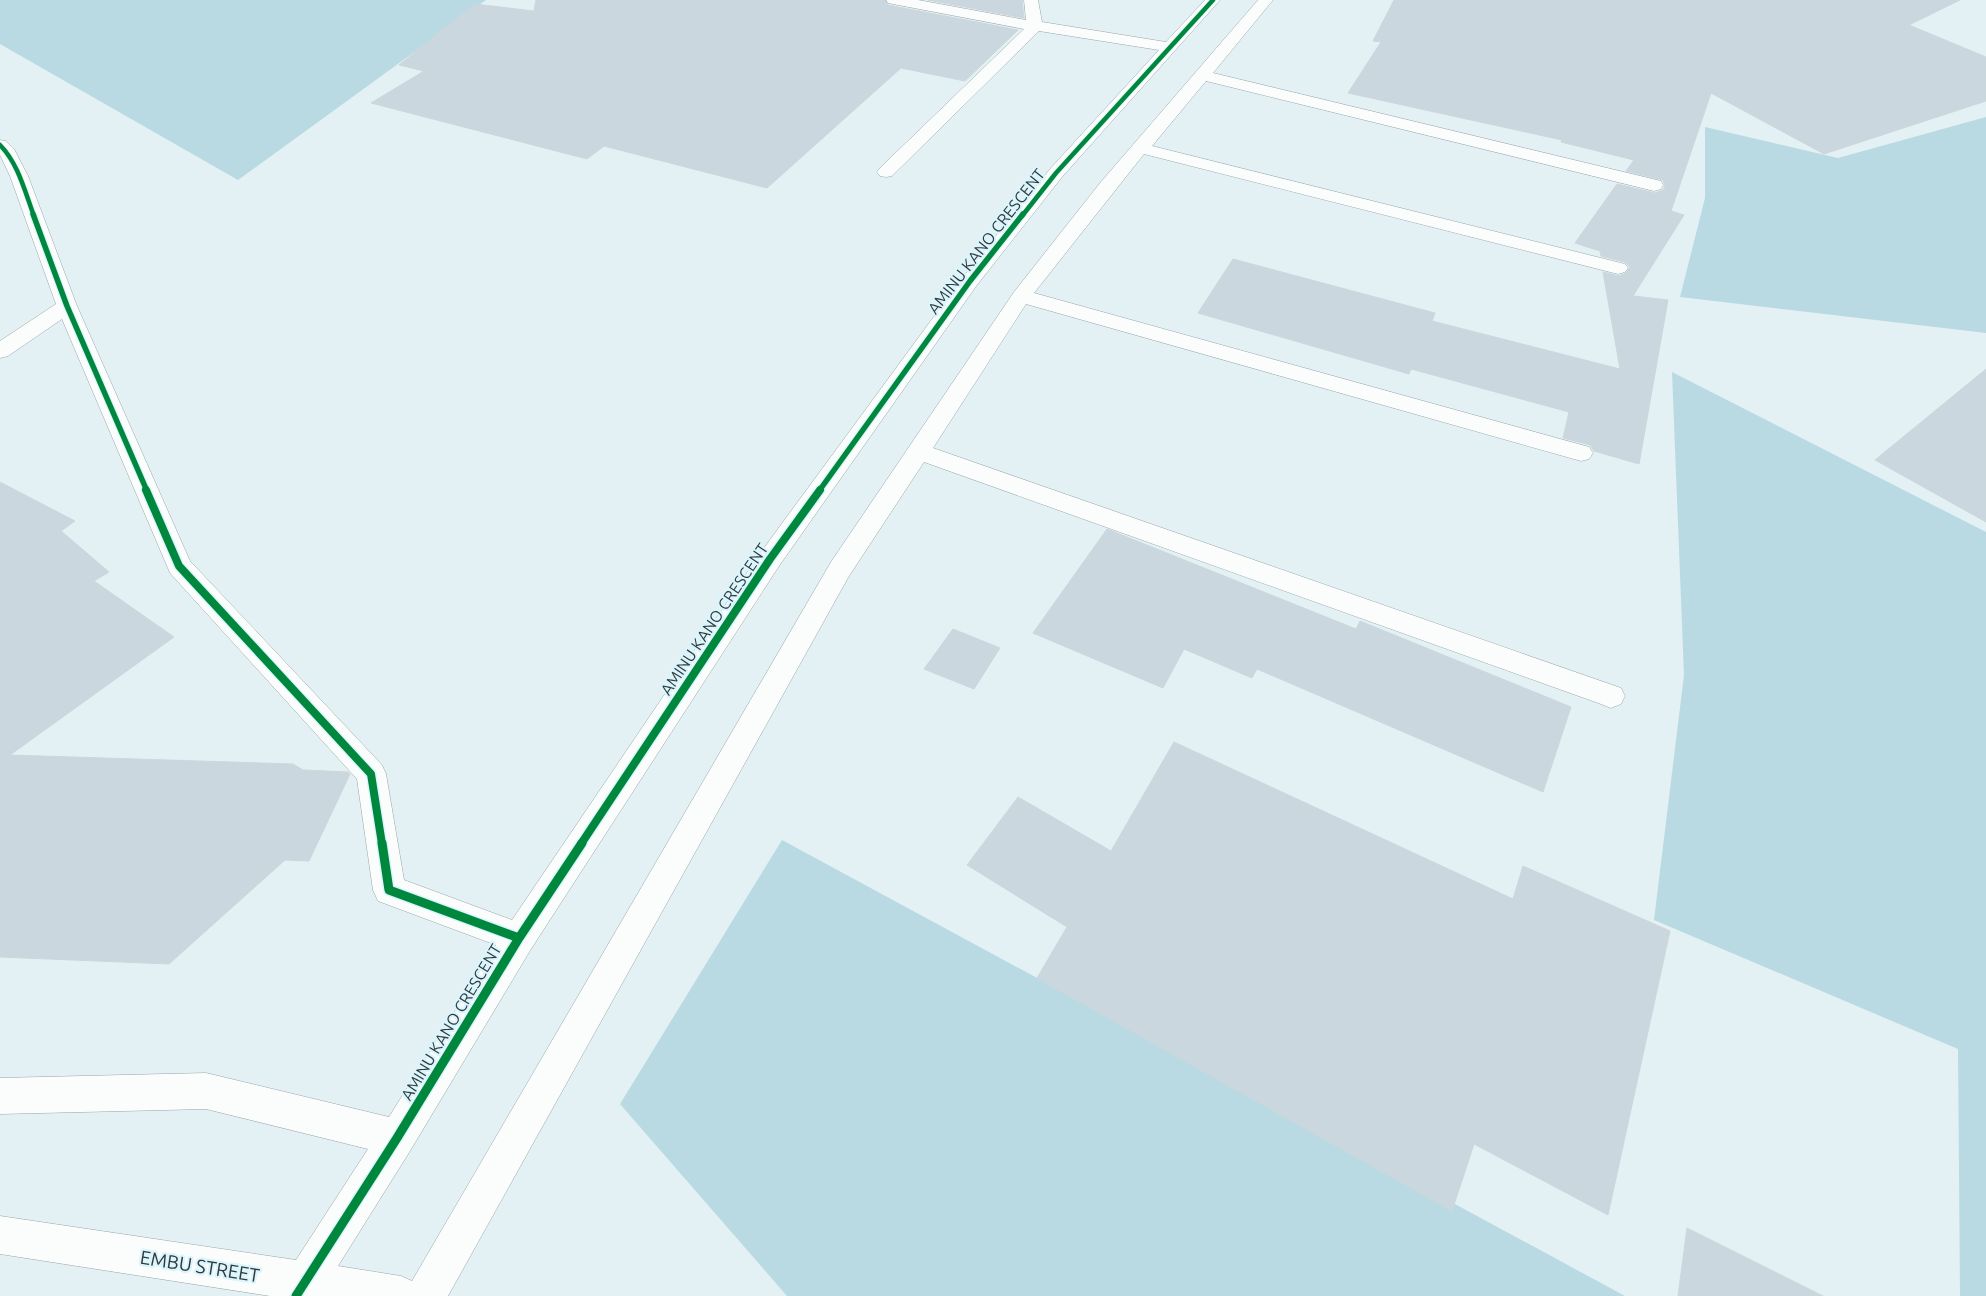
<svg xmlns="http://www.w3.org/2000/svg" width="1986" height="1296" viewBox="0 0 1986 1296" font-family="Ubuntu,sans-serif">
<rect width="100%" height="100%" fill="#e3f1f4"/>
<path fill="#b9dae2" d="M0,0H486L238,180L0,44Z
M1986,117V333L1680,297L1705,198V127L1838,158Z
M1672,372L1986,532V1296H1960L1958,1049L1654,920L1684,675Z
M782,840L1625,1296H787L620,1104Z"/>
<path fill="#cad7de" stroke="#cdd7db" d="M536,0H884L888,5L1018,30L965,81L901,68L767,188L604,146L587,159L371,103L424,71L399,65L475,4L534,11Z
M928,0H1022L1024,18Z
M1394,0H1960L1909,25L1986,57V101L1824,154L1711,93L1671,211L1684,215L1633,296L1668,300L1639,464L1594,451L1590,445L1563,438L1569,412L1411,369L1409,374L1198,313L1233,259L1435,313L1432,321L1620,369L1603,272L1619,276L1626,273L1630,267L1625,262L1601,256L1600,251L1575,243L1617,184L1655,193L1663,190L1665,186L1663,180L1626,171L1634,160L1561,142L1562,140L1348,93L1381,42L1373,41Z
M1986,369V522L1875,460Z
M0,482L75,521L61,531L109,572L94,581L174,637L10,755L293,764L303,770L348,772L350,774L309,861L285,860L169,964L0,957Z
M1107,529L1356,629L1360,621L1571,707L1543,792L1257,669L1252,678L1184,649L1163,688L1033,633Z
M953,629L1000,648L974,689L924,669Z
M1174,742L1513,899L1523,866L1670,931L1608,1215L1474,1144L1452,1211L1037,978L1067,927L967,865L1018,797L1111,851Z
M1687,1228L1823,1296H1678Z"/>
<g fill="none" stroke-linecap="round" stroke-linejoin="round">
<defs>
<path id="minor" d="M886,0H918L1026,20L1024,0H1038L1042,22L1166,42L1205,0H1220L1062,177L977,285L779,566L531,949L410,1151L338,1266L401,1276L412,1281L831,562L1014,292L1100,183L1258,0H1273L1213,73L1661,181L1663,185L1661,189L1654,191L1206,81L1152,146L1625,264L1628,268L1625,272L1618,274L1144,154L1034,293L1589,447L1593,453L1589,459L1581,461L1026,304L933,448L1621,688L1625,696L1621,704L1611,708L1601,704L924,462L849,576L448,1296H270L0,1254V1216L296,1260L368,1149L206,1109L0,1114V1078L206,1073L389,1117L496,945L378,901L373,890L357,779L170,573L62,319L8,356L0,358V341L56,304L10,176L0,155V140L6,141L14,149L28,176L77,306L190,561L382,765L386,774L404,880L512,920L761,552L963,277L1050,169L1159,50L1039,31L892,176L886,177L880,176L877,172L880,168L1024,29L893,4L888,3Z"/>
</defs>
<use href="#minor" stroke="#9aa5a8" stroke-width="1"/>
<use href="#minor" fill="#fbfdfd" fill-rule="evenodd"/>
<defs>
<path id="cycleway-far3" d="M0,145C18,163 25,192 34,216
M1022,216L1056,173L1213,0"/>
<path id="cycleway-far2" d="M33,214L67,306L147,491
M819,491L970,281L1023,214"/>
<path id="cycleway-far1" d="M146,490L179,566L371,774L382,844
M581,844L770,559L820,490"/>
<path id="cycleway" d="M382,843L389,890L519,938
M296,1296L397,1138L519,938L582,843"/>
</defs>
<use href="#cycleway-far3" stroke="#dbf5fc" stroke-width="6"/>
<use href="#cycleway-far2" stroke="#dbf5fc" stroke-width="8"/>
<use href="#cycleway-far1" stroke="#dbf5fc" stroke-width="11"/>
<use href="#cycleway" stroke="#dbf5fc" stroke-width="12"/>
<use href="#cycleway-far3" stroke="#00873e" stroke-width="4.5"/>
<use href="#cycleway-far2" stroke="#00873e" stroke-width="5.5"/>
<use href="#cycleway-far1" stroke="#00873e" stroke-width="8"/>
<use href="#cycleway" stroke="#00873e" stroke-width="9"/>
</g>
<g text-anchor="middle" stroke-width="4.5" stroke-linejoin="round" paint-order="stroke">
<g font-size="16" fill="#303a3d" stroke="#dbf5fc">
<text transform="translate(986 241) rotate(-52)" y="6">AMINU KANO CRESCENT</text>
<text transform="translate(714 619) rotate(-56)" y="6">AMINU KANO CRESCENT</text>
<text transform="translate(451 1022) rotate(-59)" y="6">AMINU KANO CRESCENT</text>
</g>
<g font-size="19" fill="#303a3d" stroke="#dbf5fc">
<text transform="translate(200 1266) rotate(9)" y="7">EMBU STREET</text>
</g>
</g>
</svg>
